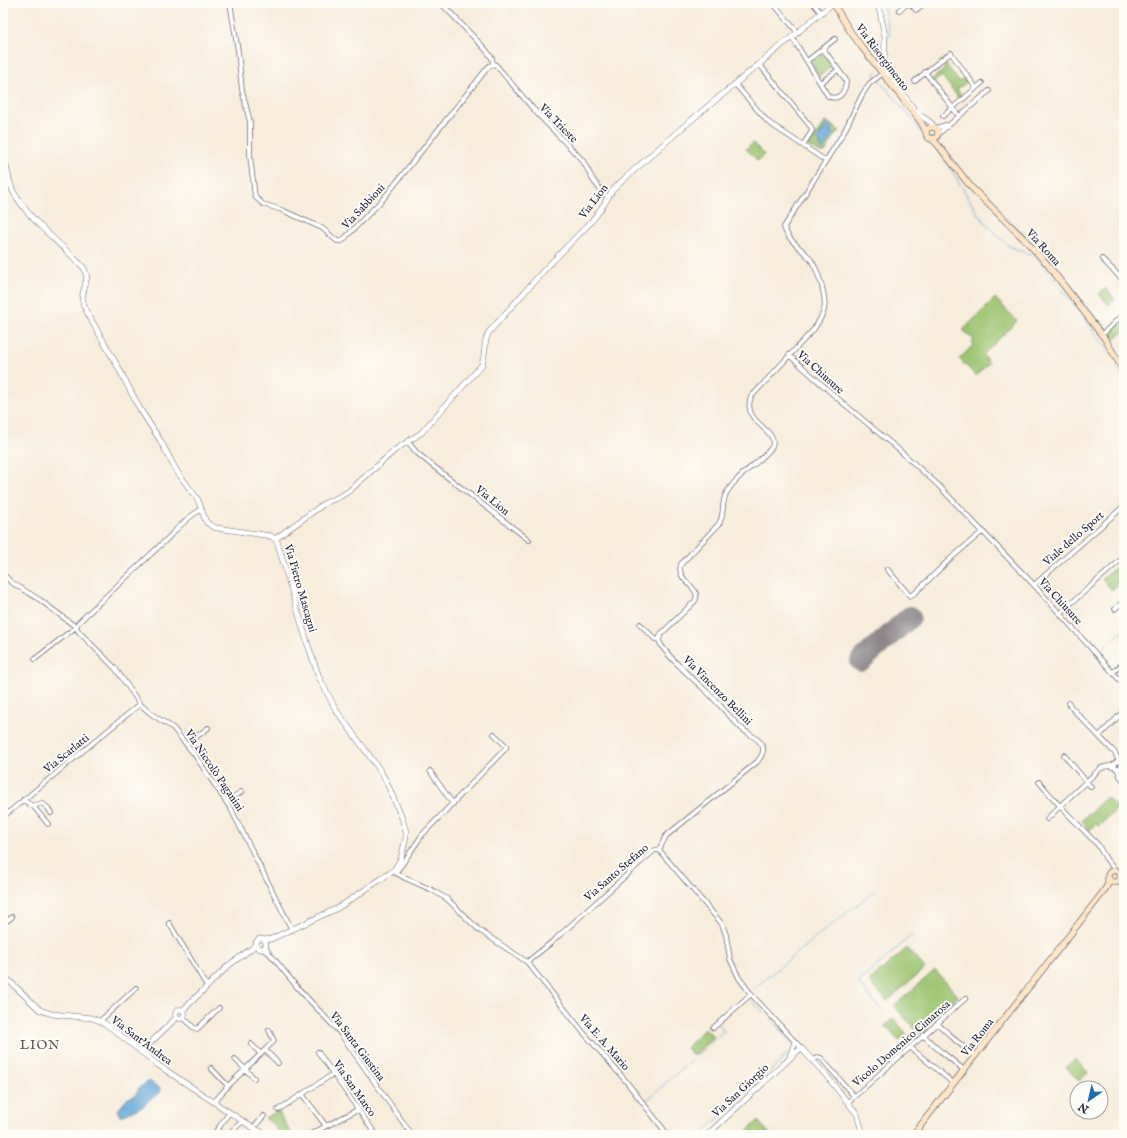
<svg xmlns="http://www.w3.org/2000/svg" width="1127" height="1138" viewBox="0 0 1127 1138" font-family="'IM FELL English',serif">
<rect width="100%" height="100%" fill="#fdfcf7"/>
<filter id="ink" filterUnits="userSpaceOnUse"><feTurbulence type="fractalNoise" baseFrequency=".025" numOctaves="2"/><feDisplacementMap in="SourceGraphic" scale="8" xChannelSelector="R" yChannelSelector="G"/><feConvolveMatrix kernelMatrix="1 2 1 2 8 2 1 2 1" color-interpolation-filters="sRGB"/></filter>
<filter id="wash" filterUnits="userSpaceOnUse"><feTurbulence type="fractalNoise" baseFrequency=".012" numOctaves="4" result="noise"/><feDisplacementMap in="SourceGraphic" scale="16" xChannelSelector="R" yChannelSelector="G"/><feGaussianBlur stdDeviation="0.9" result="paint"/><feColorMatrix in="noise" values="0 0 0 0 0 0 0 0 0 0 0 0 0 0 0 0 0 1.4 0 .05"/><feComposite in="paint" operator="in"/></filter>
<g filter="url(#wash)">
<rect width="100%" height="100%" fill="#f8ecda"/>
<path fill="#9bc470" stroke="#5e7356" d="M821,54H823L832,66L819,76L812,63L813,60Z
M943,60L959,82L967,76L970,80L957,89L962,97L959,99L942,76L934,82L932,79L945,69L940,62Z
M826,121L840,131L837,132L825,152L820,153L808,146L807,143L810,138L813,139Z
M753,143L764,154L758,161L746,149Z
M1106,288L1115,299L1109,305L1099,294Z
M995,298L1017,321L983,355L989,363L976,376L959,359L974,344L972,342L974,340L964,331V329Z
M1124,317V331L1114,340L1108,333Z
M1122,562L1124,564V579L1112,590L1102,579Z
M1107,797L1118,808L1099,826L1096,824L1089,831L1082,820Z
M907,948L925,968L887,1001L869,981Z
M935,970L958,996L917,1031L894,1006Z
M893,1018L907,1034L899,1041L885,1026Z
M705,1028L714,1037L707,1043L706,1042V1044L696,1054L695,1053L693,1056L686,1048Z
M1075,1059L1088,1072L1079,1081L1066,1067Z
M278,1111L292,1135H281L273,1124L265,1118Z
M758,1121L771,1135H743Z"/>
<path fill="#63a7d8" stroke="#42648a" d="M827,124L832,128L831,133L833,136L822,150L820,148V142L817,139Z
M149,1081L161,1089L160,1093L150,1099L144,1106L121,1116L118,1110L128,1098L135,1096L139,1088Z"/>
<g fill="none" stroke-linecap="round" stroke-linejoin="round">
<path stroke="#63a7d8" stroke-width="1" d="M883,3L890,36L887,39
M879,66L882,54
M876,77L875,75L877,71
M878,79L906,111L922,133
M930,142L943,156L978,214L991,229L1009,246L1037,257L1111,354
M1003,215L1043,252L1102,327
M1117,364L1124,382
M1109,661L1100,651L1124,630
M751,991L816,937L876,890
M749,998L775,1023L792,1043
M762,1002L782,1024
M883,1012L860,985L859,982L912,935
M646,1101L724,1031L719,1024
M700,1135L779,1063L789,1052"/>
<path stroke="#8d878a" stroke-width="22" d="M861,661L910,617"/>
</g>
</g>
<g filter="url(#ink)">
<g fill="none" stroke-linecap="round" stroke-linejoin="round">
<defs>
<path id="minor" d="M230,3L238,51L242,90L250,122V156L255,197L263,204L282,210L322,228L337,241H342L384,198L489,66L495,64L534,110L583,161L593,180L603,193L608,197
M441,3L486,50L492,58L493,64
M773,3L798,33
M813,3L821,13
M910,3L916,10L925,3
M899,10L909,3
M792,37L828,96C839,102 846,91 846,80L823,49
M807,61L835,39
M759,64L811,127L812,131L803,145
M925,72L959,116
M915,81L941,60L951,53L976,88
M820,83L838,70
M735,84L768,122L826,161
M943,116L982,83
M935,128L946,125
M937,135L989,91
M1102,259L1124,281
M1102,334L1105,332L1124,313
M789,355L836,397L899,450L938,485L1034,585L1124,685
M408,442L417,453L433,466L529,540
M887,569L910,596L915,593L949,560L983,531
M3,574L11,582L40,600L76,627L79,632L115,668L140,704L150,713L173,728L194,754L231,809L292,930
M1034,585L1124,506
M1115,609L1124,601
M1060,613L1124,557
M640,624L655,639L659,640C661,652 699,684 709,694C720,705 730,717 741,728C747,734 762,739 763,748C764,754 760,758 757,762L666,836L659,850
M659,640L661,634L695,601C703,587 675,582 681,564L719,524C725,513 721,504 726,494C736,475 760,463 772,447C779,428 741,424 751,397L814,329C818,323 822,317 824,310C827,296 817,265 807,255C799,247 787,239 784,227L844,132L862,95L869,84L883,73
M35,659L76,627L78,623C107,595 136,568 166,540C175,531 190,514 201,510
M1113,672L1124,663
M1069,703L1070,706L1115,753L1119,761
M1099,736L1124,711
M187,744L208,728
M1064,755L1091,787
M1114.5 765a3.5 3.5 0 1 1 7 0a3.5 3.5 0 1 1-7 0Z
M1115,764L1109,766L1117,768L1120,776L1124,781
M1109,766L1101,768L1060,806L1098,845L1106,859L1115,870
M430,771L453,804
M1039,782L1060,806L1047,819
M23,800L33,806L48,824
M227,801L241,792
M33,806L42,803L48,808L51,813
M3,817L140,704
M659,850L722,924L726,935L730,959L739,978L751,994L801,1048
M393,871L405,878L432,890L447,899L479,930L527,962L583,1032L625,1080L668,1135
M395,873L403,863L422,835L506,748V746L494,734
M169,923L207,986
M3,924L12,917
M265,946L269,953
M262,949L269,953L275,960L297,987L340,1033L412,1135
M527,962L552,942L642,861L655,850H659
M183,1017L194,1028L197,1029L219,1008
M100,1021L136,988
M937,1023L952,1037
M713,1028L751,994
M923,1035L940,1051
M954,1039L975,1056
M251,1044L261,1054
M910,1047L953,1083
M265,1050L278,1063
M318,1052L376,1135
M942,1052L964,1070
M235,1059L254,1078
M813,1061L817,1057L821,1058L854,1096
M211,1068L228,1086
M302,1094L326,1126
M214,1102L228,1086L274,1041L269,1030
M848,1102L966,998
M278,1110L333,1074
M253,1128L264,1116
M776,1134L777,1135
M213,1135L220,1126L229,1113
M227,1135L243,1121
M309,1135L359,1109"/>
<path id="tertiary" d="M878,3L885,36L884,69L917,113C922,118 931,120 934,127
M3,155C7,166 8,180 13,191C30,222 61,243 84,268L87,277L82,298L84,306L89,316L118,367L140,409L160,440L176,470L198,500L206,522L213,527L217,528L271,536L277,541L307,642L319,677L336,710L379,769L386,781L402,818L406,832V838L401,858L395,869L390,873L338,908L271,939L264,940
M275,539L325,503L341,496L349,491L395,450L421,433L481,366C487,355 482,343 489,332L546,268L591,222L601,209L612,191L624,179L683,127L833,3
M256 944a5 5 0 1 1 10 0a5 5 0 1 1-10 0Z
M3,975L40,1010L52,1014L91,1018L100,1021L110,1027L158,1065L250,1126L267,1135
M175.5 1014a4.5 4.5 0 1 1 9 0a4.5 4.5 0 1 1-9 0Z
M183,1010L229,965L251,949L256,944
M141,1052L177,1017
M790,1056L795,1042
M707,1135L801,1048L825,1074L857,1114L863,1135"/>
<path id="secondary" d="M833,3L850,31L861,46L921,122L926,132
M926 133a6 6 0 1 1 12 0a6 6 0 1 1-12 0Z
M931,138L938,145L971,187L1025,240L1048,265L1105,339L1124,371
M913,1135L1104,891L1108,884V875L1110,872L1115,870L1120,873V879L1118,882H1112L1109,879"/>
</defs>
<use href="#minor" stroke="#6d6973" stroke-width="5.5"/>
<use href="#tertiary" stroke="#6d6973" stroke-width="6"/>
<use href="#secondary" stroke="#6d6973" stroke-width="7"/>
<use href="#minor" stroke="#fff" stroke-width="4"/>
<use href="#tertiary" stroke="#fff" stroke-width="5"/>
<use href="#secondary" stroke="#fee5c5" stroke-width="5.5"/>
</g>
</g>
<g text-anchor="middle" stroke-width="4" stroke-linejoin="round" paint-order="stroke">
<g font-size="11" fill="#22223b" stroke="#fdfcf7">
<text transform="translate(883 57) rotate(53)" y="4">Via Risorgimento</text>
<text transform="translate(559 123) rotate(46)" y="4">Via Trieste</text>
<text transform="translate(593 201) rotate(-53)" y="4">Via Lion</text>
<text transform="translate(363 206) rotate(-47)" y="4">Via Sabbioni</text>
<text transform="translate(1044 247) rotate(48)" y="4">Via Roma</text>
<text transform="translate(821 372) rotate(42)" y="4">Via Chiusure</text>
<text transform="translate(493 500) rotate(39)" y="4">Via Lion</text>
<text transform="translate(1073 538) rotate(-41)" y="4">Viale dello Sport</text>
<text transform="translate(301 588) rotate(74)" y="4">Via Pietro Mascagni</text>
<text transform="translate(1061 601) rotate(48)" y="4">Via Chiusure</text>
<text transform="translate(718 690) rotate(45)" y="4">Via Vincenzo Bellini</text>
<text transform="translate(66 753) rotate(-39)" y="4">Via Scarlatti</text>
<text transform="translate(215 770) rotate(56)" y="4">Via Niccolò Paganini</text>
<text transform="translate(616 872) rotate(-41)" y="4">Via Santo Stefano</text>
<text transform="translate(977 1037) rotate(-52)" y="4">Via Roma</text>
<text transform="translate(142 1040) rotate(37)" y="4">Via Sant'Andrea</text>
<text transform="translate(605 1042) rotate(49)" y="4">Via E. A. Mario</text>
<text transform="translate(901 1043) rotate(-41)" y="4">Vicolo Domenico Cimarosa</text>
<text transform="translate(358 1046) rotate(53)" y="4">Via Santa Giustina</text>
<text transform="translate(355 1088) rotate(55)" y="4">Via San Marco</text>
<text transform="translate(740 1090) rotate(-43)" y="4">Via San Giorgio</text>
</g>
<g font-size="13" letter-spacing="1" fill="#665253" stroke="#fdfcf7">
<text x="40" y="1049">LION</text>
</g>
</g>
<rect width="1127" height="1138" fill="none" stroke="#fdfcf7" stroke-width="16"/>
<g transform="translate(1089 1100) rotate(214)"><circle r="19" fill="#fdfcf7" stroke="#a5a5ac"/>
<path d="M0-3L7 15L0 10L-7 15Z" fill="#1f6fb2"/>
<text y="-6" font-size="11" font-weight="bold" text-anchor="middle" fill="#22223b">N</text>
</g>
</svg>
